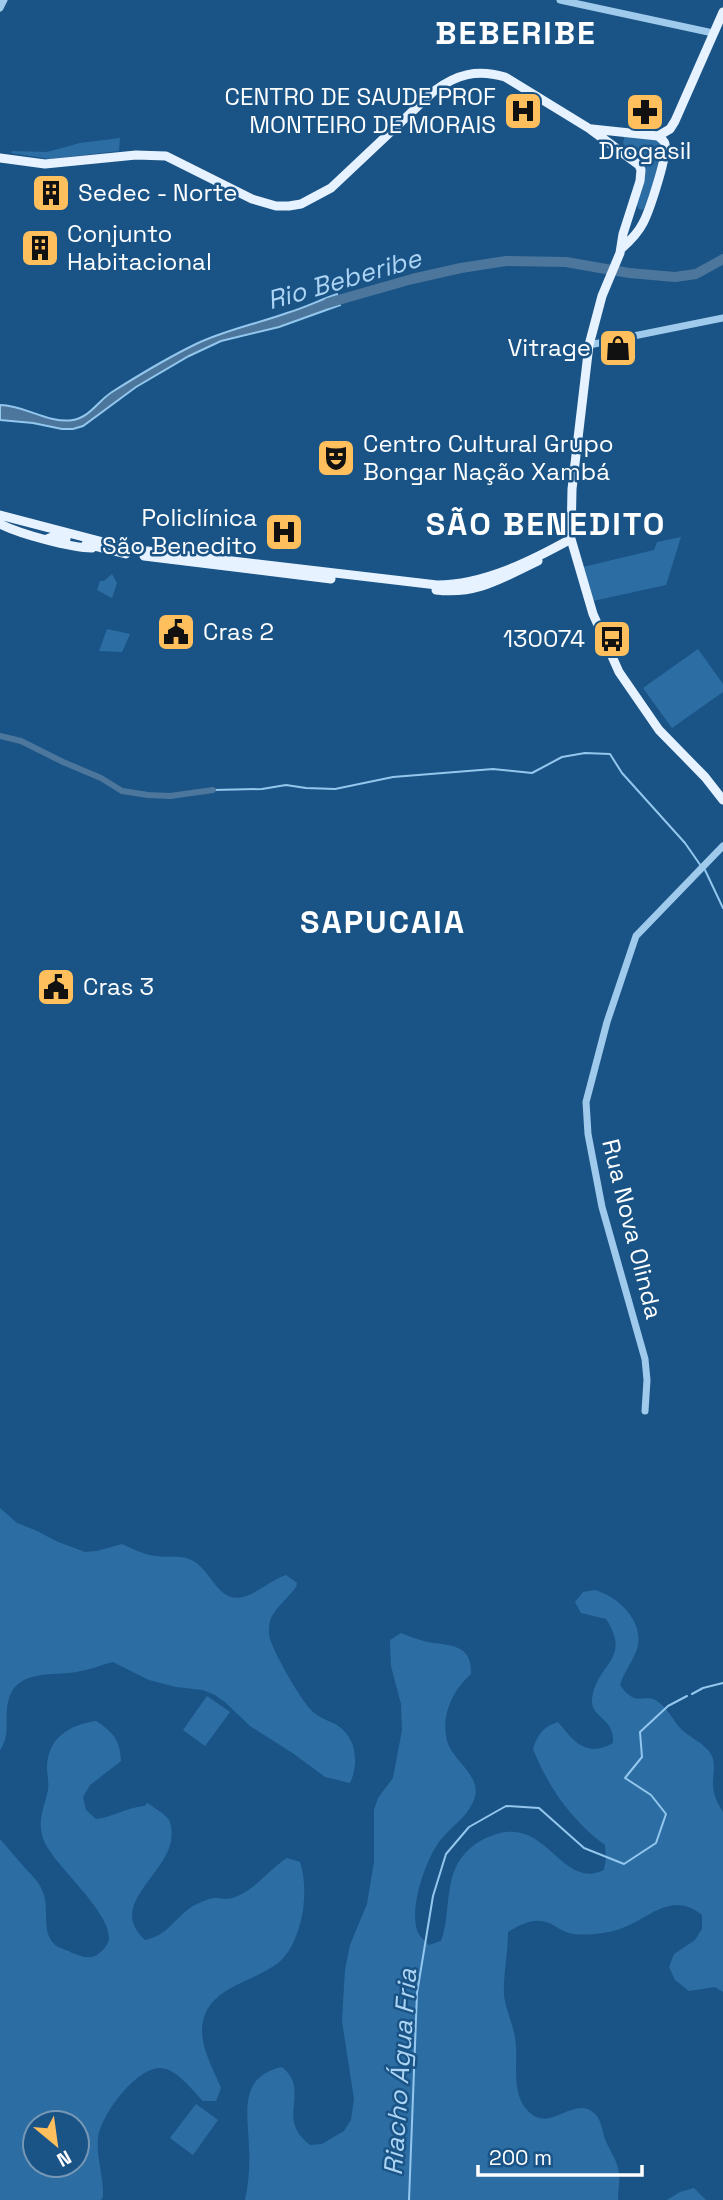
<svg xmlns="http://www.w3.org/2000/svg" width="723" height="2200" viewBox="0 0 723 2200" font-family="'Space Grotesk',sans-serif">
<rect width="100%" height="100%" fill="#1a5486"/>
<path fill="#2c6ea4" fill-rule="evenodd" d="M624,136C637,137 655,133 662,147L650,196L643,210L639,209L636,204L645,169L640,158L623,147Z
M120,138L119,151L50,159L11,153L12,151L47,152L80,143Z
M681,537L666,585L593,601L583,567L654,550L657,542Z
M112,574L117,583L112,598L97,590L100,581H104Z
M107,629L130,634L122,652L99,651Z
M698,649L723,684V692L672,728L643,688Z
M0,1508L17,1523L35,1530L58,1542L85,1552L97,1551L122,1544C133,1549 144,1555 157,1556C168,1558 178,1555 189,1559C210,1566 217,1604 243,1597C258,1593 271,1580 286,1575L297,1583L296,1587C289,1597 278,1605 272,1616C268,1624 268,1634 271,1642C277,1658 301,1701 313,1712C320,1718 329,1721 337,1725C357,1738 359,1764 350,1783L325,1777L294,1754L250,1726L226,1703L215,1695L203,1690L176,1687L149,1680L113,1662C101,1665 89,1670 76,1672C51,1676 15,1669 8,1702C4,1718 11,1735 0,1750Z
M595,1590C619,1597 645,1622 637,1649C633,1661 624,1672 620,1685C636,1708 642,1693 657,1701C668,1708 673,1721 682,1730C690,1737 701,1742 708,1750C718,1762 712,1773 713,1787C714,1797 718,1804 723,1812V1992L715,1987L689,1991L675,1980L669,1967L674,1954L695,1940L702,1929V1915C668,1888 646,1924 613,1931C600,1934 581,1936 569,1933C562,1931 556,1926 549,1923C534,1917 521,1924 508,1932C508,1953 503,1975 504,1996C506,2010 513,2024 515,2038C519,2061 510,2091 527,2110C550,2136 574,2093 595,2114C602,2121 602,2131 605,2139C609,2150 618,2161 619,2173C620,2182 618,2191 618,2200H245C249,2182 250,2164 249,2146C248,2112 238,2077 282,2067C312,2092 274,2118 310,2145L322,2144L344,2131L351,2120L354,2099L342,2021L345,1970L350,1945L367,1904L374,1862V1810L378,1798L393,1778L402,1730L401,1704L391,1666L390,1640L401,1633C410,1637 419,1640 428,1642C451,1646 472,1644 471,1674C452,1691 441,1715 447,1741C453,1762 485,1777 473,1802C466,1818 453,1825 442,1838C426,1857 408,1909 418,1933C421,1938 425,1941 429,1945L441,1941C450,1916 445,1886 458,1863C466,1850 477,1841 491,1836C547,1813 560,1891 604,1870L606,1858L605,1845C571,1820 549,1788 533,1749C538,1734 543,1727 558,1722C574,1742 587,1758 613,1743C613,1739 613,1735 612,1732C608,1718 591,1715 592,1700C595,1664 633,1660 606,1619L581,1613L575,1602L583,1592Z
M207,1696L230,1712L205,1746L183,1730Z
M96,1721C113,1732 120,1740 121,1761L90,1785L83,1797L86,1810L96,1819C114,1817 127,1807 145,1806L147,1803C153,1807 164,1813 169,1820C172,1826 172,1835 171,1841C164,1877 107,1906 145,1940C168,1936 175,1917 193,1906C199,1903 207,1899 214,1898C225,1898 228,1901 240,1895C258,1886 270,1869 287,1858L300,1862C305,1878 305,1893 303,1910C300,1928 293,1951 278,1963C254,1982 211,1986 203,2021C198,2044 213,2068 221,2088L216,2101H203C193,2091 177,2069 161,2068C136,2067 101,2115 98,2138C96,2157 104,2177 103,2197L101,2200H0V1839C8,1848 16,1858 24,1867C30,1874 37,1879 41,1888C52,1907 38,1934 58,1947C62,1949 68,1950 72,1953C81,1956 89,1960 97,1955C103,1951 109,1944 109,1938C110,1911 54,1865 44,1841C37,1823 43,1811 47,1794C50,1785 47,1776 47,1767C48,1738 69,1725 96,1721ZM35,2123H77V2165H35Z
M196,2104L218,2120L193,2155L170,2138Z
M694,2188L706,2200H667L680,2192Z"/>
<path fill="#4c769b" stroke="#93c7ee" stroke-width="2" d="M337,294L340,305L279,327L221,341L189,356L136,387L83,426L73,429H62L33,423L0,420V405C25,405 48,424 73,420C89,418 99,400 112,392C139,375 167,358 196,344C225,330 256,324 287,313C304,308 320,300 337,294Z"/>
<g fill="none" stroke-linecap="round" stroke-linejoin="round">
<path stroke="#93c7ee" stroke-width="2" d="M213,790L262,789L286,785L306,788L335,789L393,777L493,769L532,773L562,757L585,753L610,754L622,773L685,843L701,866
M705,870L723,908
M692,1694L703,1688L723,1683
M409,2200L417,1993L433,1896L446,1854L469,1827L506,1806L539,1808L584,1848L624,1864L656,1843L666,1814L651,1795L625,1778L642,1757L640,1732L668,1706L687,1696"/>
<path stroke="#4c769b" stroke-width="6" d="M0,736L21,741L63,762L101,778L122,791L148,795L170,796L213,790"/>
<path stroke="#4c769b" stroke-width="10" d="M328,303L412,279L461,268L506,261L566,262L629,273L675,277L696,274L723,259"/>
<path stroke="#a0caec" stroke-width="7" d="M560,0L713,33
M0,8L4,0
M589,345L723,318
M645,1411L647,1380L645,1359L602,1207L588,1134L586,1102L607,1022L636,936L723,846"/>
<path stroke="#e6f2ff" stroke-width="9" d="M592,129L658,136
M658,136L670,129L675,121L723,12
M0,158L45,164L136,155L166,156L252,199L276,206H289L301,204L331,188L434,91C457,74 477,69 505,77L590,129L639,165L641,170L640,181L623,234L620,253L602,296L589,345L572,489L571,539L593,614L619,672L659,730L705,777L723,800
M622,248C630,241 638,233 643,223C649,212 668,155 665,144C664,140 661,139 658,136
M0,515L130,549L437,585C484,585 531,561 571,539
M0,524C20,534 71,548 92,548
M47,539L55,536L66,539
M86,544L126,554
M144,556L331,579
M436,590C477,595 502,578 538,561"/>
</g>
<defs>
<symbol id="hospital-square" viewBox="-11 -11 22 22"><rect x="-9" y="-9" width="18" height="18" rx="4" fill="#ffbf5c" stroke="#1a5486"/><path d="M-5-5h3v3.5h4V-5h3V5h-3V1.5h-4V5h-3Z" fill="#111"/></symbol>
<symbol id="pharmacy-square" viewBox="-11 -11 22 22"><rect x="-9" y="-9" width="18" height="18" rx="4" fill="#ffbf5c" stroke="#1a5486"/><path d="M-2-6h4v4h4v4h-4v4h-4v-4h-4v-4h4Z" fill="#111"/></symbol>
<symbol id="building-square" viewBox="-11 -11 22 22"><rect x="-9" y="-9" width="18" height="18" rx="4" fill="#ffbf5c" stroke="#1a5486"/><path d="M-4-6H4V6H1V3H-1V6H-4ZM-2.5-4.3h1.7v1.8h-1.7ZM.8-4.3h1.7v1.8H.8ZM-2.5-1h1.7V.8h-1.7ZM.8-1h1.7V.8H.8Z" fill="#111"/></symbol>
<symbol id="shop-square" viewBox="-11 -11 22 22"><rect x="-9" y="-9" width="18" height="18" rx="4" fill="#ffbf5c" stroke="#1a5486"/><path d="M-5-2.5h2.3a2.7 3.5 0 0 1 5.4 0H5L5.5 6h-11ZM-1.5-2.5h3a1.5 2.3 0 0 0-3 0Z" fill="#111"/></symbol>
<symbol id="theatre-square" viewBox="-11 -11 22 22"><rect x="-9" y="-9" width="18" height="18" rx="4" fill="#ffbf5c" stroke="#1a5486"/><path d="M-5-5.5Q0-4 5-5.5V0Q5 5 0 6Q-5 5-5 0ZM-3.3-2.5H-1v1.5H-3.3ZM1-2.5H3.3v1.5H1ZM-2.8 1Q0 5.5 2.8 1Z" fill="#111"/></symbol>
<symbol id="civic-square" viewBox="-11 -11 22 22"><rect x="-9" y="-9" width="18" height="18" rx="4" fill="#ffbf5c" stroke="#1a5486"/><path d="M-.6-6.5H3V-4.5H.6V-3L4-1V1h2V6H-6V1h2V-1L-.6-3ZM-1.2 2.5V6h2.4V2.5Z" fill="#111"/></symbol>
<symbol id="bus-square" viewBox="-11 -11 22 22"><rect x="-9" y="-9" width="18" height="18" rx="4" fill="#ffbf5c" stroke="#1a5486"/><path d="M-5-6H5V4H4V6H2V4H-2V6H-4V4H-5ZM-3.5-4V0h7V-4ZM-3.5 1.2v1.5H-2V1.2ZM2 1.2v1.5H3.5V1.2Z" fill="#111"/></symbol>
</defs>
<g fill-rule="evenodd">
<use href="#hospital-square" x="501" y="89" width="44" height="44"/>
<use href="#pharmacy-square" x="623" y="90" width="44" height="44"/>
<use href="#building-square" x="29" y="171" width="44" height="44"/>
<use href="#building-square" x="18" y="226" width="44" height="44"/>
<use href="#shop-square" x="596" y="326" width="44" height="44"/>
<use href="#theatre-square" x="314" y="436" width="44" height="44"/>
<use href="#hospital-square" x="262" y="510" width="44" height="44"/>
<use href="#civic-square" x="154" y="610" width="44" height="44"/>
<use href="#bus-square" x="590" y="617" width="44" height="44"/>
<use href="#civic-square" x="34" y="965" width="44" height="44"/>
</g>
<g text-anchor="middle" stroke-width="5" stroke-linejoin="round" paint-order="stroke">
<g font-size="24" fill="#fff" stroke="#1a5486" text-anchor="start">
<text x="496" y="105" text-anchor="end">CENTRO DE SAUDE PROF<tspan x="496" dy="28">MONTEIRO DE MORAIS</tspan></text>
<text x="645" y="159" text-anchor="middle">Drogasil</text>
<text x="78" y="201">Sedec - Norte</text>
<text x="67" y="242">Conjunto<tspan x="67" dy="28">Habitacional</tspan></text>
<text x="591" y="356" text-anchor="end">Vitrage</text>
<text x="363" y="452">Centro Cultural Grupo<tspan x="363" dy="28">Bongar Nação Xambá</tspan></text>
<text x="257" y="526" text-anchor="end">Policlínica<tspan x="257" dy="28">São Benedito</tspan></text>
<text x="203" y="640">Cras 2</text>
<text x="585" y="647" text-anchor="end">130074</text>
<text x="83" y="995">Cras 3</text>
</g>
<g font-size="24" fill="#fff" stroke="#1a5486">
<text transform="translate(632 1229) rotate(76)" y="8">Rua Nova Olinda</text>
</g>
<g font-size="26" font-style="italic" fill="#acd4f4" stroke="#1a5486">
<text transform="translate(344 279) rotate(-16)" y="9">Rio Beberibe</text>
<text transform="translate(400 2072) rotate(-86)" y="9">Riacho Água Fria</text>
</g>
<g font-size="32" font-weight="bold" letter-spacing="2" fill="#fff" stroke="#1a5486">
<text x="516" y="44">BEBERIBE</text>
<text x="546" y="535">SÃO BENEDITO</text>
<text x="383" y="933">SAPUCAIA</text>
</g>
</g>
<g transform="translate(56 2144) rotate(151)"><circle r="33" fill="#1a5486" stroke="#7698b6" stroke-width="2"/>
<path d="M0-5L12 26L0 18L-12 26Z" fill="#ffbf5c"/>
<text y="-10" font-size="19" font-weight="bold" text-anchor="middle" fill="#ffffff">N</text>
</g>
<path d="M478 2165v10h164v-10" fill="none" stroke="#ffffff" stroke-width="3.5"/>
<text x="489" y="2165" font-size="21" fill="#ffffff" stroke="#1a5486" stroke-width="5" paint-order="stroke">200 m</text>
</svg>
